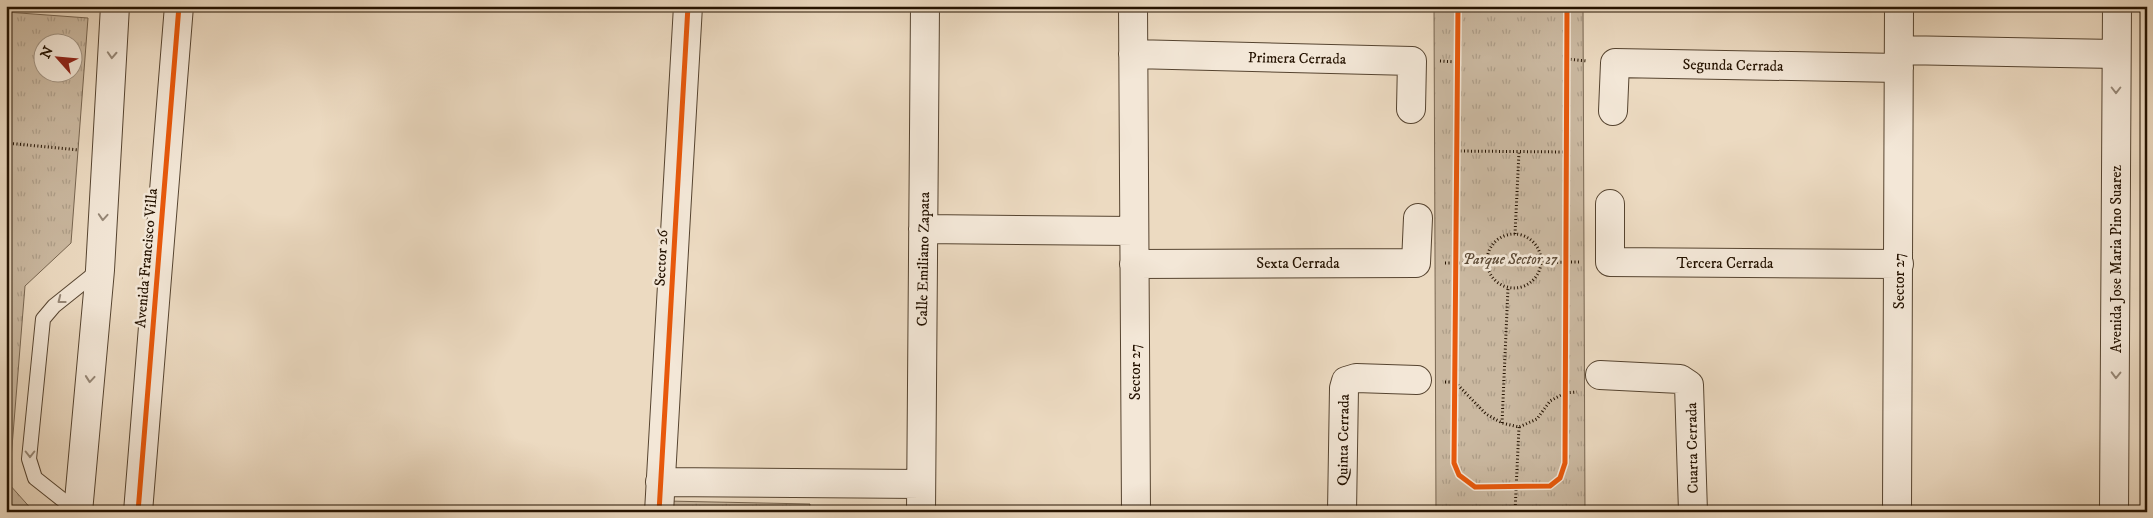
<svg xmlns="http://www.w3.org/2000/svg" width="2153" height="518" viewBox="0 0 2153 518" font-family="'IM FELL DW Pica',serif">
<defs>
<pattern id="park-tufts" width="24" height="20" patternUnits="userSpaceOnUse" patternTransform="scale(1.25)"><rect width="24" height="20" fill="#cab8a0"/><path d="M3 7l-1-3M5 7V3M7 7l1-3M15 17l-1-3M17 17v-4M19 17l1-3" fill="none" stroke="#ad9d88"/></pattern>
</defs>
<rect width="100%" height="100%" fill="#ecdac1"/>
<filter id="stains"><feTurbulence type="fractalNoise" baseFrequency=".004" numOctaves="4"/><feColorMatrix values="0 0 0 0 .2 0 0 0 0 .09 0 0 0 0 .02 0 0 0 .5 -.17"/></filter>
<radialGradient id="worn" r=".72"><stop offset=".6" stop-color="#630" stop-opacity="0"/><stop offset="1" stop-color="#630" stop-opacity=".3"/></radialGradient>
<path fill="url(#park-tufts)" stroke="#776550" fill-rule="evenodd" d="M1434,6H1583L1585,512H1436Z
M6,12L88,18L71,243L25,286L9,484L34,512H6ZM42,42H72V72H42Z
M666,501L810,504L809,512H665Z"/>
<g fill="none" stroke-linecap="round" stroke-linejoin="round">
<defs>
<path id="service" d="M78,512L35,478L29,459L43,319L54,306L99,270"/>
<path id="minor" d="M1133,6L1136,512
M1899,50L2116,54
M1133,54L1412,61L1411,109
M1613,111L1615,63L1899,68
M1610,204V262L1899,264
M923,229L1134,231
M1134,264L1416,263L1418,218
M1600,375L1680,379L1689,385L1693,512
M660,482L921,484
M659,512L688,6
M921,512L925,6
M1342,512L1344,388L1346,381L1356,378L1417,380
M1897,512L1899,6"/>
<path id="tertiary" d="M78,512L100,270L115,6
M138,512L179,6
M2114,512L2117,6"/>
</defs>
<use href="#service" stroke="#564430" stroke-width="16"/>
<use href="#minor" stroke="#564430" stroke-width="30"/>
<use href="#tertiary" stroke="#564430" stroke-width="30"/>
<path stroke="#241200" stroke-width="3" stroke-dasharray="1 2.5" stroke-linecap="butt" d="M1567,59L1587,61
M1440,61L1458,62
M6,143L79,150
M1457,151L1566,152
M1487 261a27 27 0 1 1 54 0a27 27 0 1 1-54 0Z
M1515,234L1519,152
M1445,263L1581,262
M1445,382H1455L1486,414L1502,423L1519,427L1537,419L1550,401L1565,393L1577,392
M1502,423L1508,288
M1515,512L1519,427"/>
<use href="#service" stroke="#f3e7d7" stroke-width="14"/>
<use href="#minor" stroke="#f3e7d7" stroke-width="28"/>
<use href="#tertiary" stroke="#f3e7d7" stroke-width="28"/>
<defs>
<path id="cycleway" d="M1458,6L1454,463L1459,475L1475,487L1550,486L1560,478L1565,463L1567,6
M138,512L179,6
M659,512L688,6"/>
</defs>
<use href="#cycleway" stroke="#f3e7d7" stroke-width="8"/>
<use href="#cycleway" stroke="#e8590c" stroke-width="5"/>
</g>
<defs><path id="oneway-chevron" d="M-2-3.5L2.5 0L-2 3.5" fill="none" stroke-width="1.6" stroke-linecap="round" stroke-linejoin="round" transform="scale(1.25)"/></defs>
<g stroke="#968776">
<use href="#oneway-chevron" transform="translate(112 55) rotate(93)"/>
<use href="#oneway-chevron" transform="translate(2116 90) rotate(90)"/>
<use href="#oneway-chevron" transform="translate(103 217) rotate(94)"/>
<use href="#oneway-chevron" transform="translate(61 300) rotate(142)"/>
<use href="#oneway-chevron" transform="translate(2116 375) rotate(91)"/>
<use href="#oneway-chevron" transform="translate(90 379) rotate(95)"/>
<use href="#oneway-chevron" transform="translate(30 454) rotate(90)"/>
</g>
<g text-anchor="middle" stroke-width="5" stroke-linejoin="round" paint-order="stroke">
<g font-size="15" fill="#241200" stroke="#f3e7d7">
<text transform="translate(1297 58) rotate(1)" y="5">Primera Cerrada</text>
<text transform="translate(1733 65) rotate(1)" y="5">Segunda Cerrada</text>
<text transform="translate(146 258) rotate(-85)" y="5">Avenida Francisco Villa</text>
<text transform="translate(661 258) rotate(-87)" y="5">Sector 26</text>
<text transform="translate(923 259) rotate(-89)" y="5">Calle Emiliano Zapata</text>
<text transform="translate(2116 259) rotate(-90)" y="5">Avenida Jose Maria Pino Suarez</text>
<text x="1298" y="268">Sexta Cerrada</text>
<text x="1725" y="268">Tercera Cerrada</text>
<text transform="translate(1899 281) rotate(-90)" y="5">Sector 27</text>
<text transform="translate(1135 372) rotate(-90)" y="5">Sector 27</text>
<text transform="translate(1343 440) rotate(-89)" y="5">Quinta Cerrada</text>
<text transform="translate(1692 448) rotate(-91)" y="5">Cuarta Cerrada</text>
</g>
<g font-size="15" font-style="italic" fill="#5e4c38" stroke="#f3e7d7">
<text x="1510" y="264">Parque Sector 27</text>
</g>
</g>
<rect width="2153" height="518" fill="none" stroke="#ecdac1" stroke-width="25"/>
<rect x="8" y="8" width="2138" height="503" fill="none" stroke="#241200" stroke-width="2.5"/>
<rect x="12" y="12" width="2128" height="493" fill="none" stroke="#241200"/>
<g transform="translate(58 58) rotate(297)"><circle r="24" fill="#f3e7d7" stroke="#a09281"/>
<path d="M0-4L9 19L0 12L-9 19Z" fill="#8f2418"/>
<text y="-8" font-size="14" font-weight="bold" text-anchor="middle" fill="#241200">N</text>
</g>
<rect width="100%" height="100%" filter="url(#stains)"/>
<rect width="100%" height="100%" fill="url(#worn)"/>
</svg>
